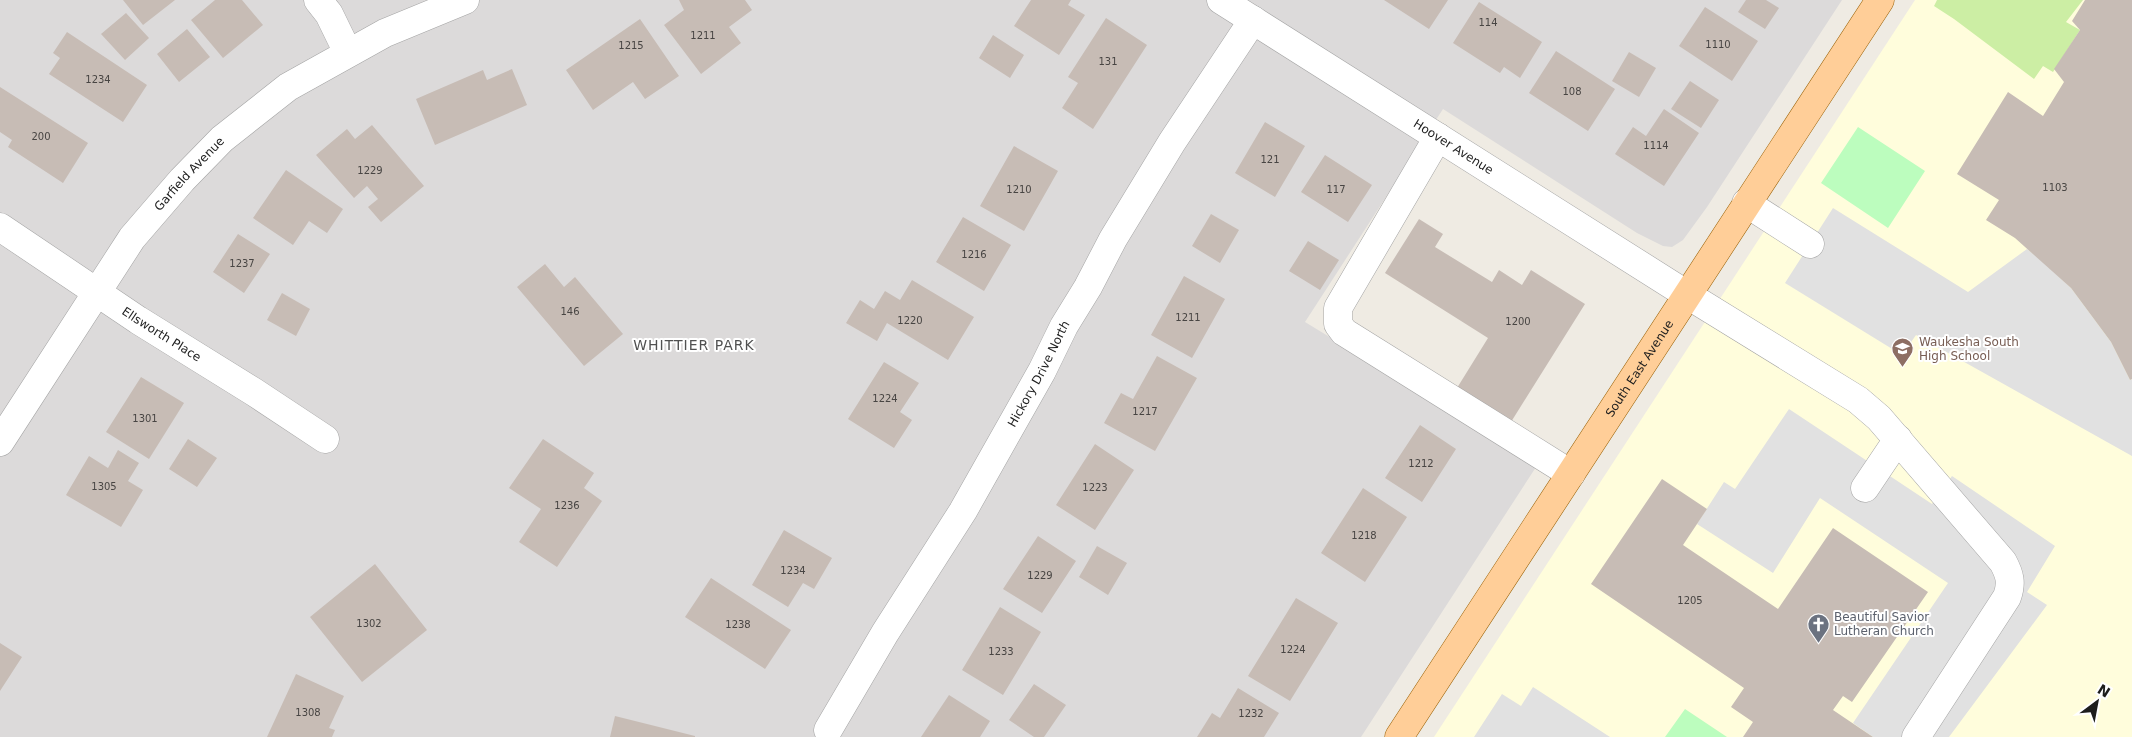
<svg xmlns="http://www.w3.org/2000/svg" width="2132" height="737" viewBox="0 0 2132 737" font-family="'DejaVu Sans',sans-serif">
<rect width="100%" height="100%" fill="#efebe3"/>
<path fill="#dcdada" d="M0,0H1842L1707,207L1683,240L1672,247L1663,246L1637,233L1443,109L1305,322L1538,464L1361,737H0Z"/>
<path fill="#fffddc" d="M1915,0H2132V737H1434Z"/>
<path fill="#cceea4" d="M1937,0H2083L2066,22L2080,30L2053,72L2043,66L2034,79L1954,19L1934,6Z"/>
<path fill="#bcfdbe" d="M1858,127L1925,171L1888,228L1821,183Z
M1685,709L1727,737H1665Z"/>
<path fill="#e1e1e1" d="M1833,208L1968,292L2027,249L2041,260L2071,288L2111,342L2130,380L2132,379V456L1916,335L1902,355L1785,283Z
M1789,409L1932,504L1952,476L2055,546L2027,592L2047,605L1949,737H1873L1853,723L1948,583L1820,498L1773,573L1697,524L1724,482L1735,489Z
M1533,687L1610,737H1474L1502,694L1521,706Z"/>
<path fill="#c7bcb5" d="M123,0H175L143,25Z
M215,0H242L263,25L223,58L191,20Z
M679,0H745L752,10L729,27L741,43L701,74L664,25L684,10Z
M1031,0H1071L1068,5L1085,15L1059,55L1014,26Z
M1384,0H1448L1429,29Z
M1746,0H1766L1779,8L1765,29L1738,12Z
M2085,0H2132V379L2130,380L2111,342L2071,288L2015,238L1986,220L1999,200L1957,174L2008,92L2043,116L2064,82L2054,69L2080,30L2072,21Z
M1479,2L1542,42L1520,78L1504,67L1500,73L1453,43Z
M1705,7L1758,41L1732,81L1679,46Z
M126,13L149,38L125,60L101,34Z
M1106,18L1147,45L1093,129L1062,108L1078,83L1068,77Z
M640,19L679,76L645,99L633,82L593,110L566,70Z
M187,29L210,57L179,82L157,54Z
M67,32L147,85L123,122L49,74L60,58L53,53Z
M993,35L1024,55L1010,78L979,58Z
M1556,51L1615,89L1588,131L1529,93Z
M1629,52L1656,68L1639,97L1612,81Z
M512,69L527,105L435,145L416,99L483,70L487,80Z
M1690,81L1719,100L1701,128L1671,109Z
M0,87L88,143L63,183L8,147L12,140L0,132Z
M1664,109L1699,133L1664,186L1615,154L1633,127L1646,136Z
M1265,122L1305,146L1275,197L1235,173Z
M372,125L424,186L381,222L368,207L378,199L367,186L354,198L316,155L347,129L355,139Z
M1014,146L1058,171L1024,231L980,206Z
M1325,155L1372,185L1348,222L1301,192Z
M286,170L343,209L327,233L309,221L293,245L253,218Z
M1211,214L1239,230L1220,263L1192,246Z
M963,217L1011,245L984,291L936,262Z
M1419,219L1443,234L1435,247L1492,282L1499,270L1522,285L1531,270L1585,304L1511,422L1457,388L1488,338L1385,273Z
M238,234L270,254L244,293L213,272Z
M1308,241L1339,260L1320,290L1289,271Z
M545,264L564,287L575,277L623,334L584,366L517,287Z
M1184,276L1225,299L1192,358L1151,335Z
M912,280L974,317L948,360L887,323L877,341L846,323L860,300L874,309L885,291L900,300Z
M282,293L310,309L296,336L267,320Z
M1157,356L1197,378L1155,451L1104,423L1121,393L1133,399Z
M884,362L919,383L900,412L912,420L894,448L848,419Z
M141,377L184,403L149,459L106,432Z
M1420,425L1456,449L1422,502L1385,478Z
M188,439L217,458L197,487L169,469Z
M543,439L594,473L584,488L602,501L557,567L519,542L541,509L509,488Z
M1095,444L1134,470L1095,530L1056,505Z
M118,450L139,463L128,481L143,490L121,527L66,495L89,456L108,468Z
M1662,479L1707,509L1683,545L1778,609L1833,528L1928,592L1852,702L1843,696L1833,710L1873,737H1743L1753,722L1731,707L1744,688L1591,584Z
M1363,488L1407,517L1365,582L1321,553Z
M784,530L832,558L814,589L803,583L788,607L752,585Z
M1038,536L1076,561L1042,613L1003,589Z
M1097,546L1127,563L1108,595L1079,577Z
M375,564L427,630L362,682L310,617Z
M711,578L791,630L765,669L685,617Z
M1296,598L1338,623L1290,701L1248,676Z
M1000,607L1041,632L1003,695L962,670Z
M0,643L22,657L0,691Z
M296,674L344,696L329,728L335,730L332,737H267Z
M1034,684L1066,705L1044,737H1034L1009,720Z
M1238,688L1279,713L1264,737H1197L1212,713L1220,718Z
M949,695L990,721L980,737H921Z
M615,716L695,736V737H610Z"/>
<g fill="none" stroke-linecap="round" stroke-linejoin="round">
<defs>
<g id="minor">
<path d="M318,0L329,14L348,53"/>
<path id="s1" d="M1221,0L1686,294L1858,400L1879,418L2003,562C2010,575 2012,583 2007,597L1916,737"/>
<path d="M1438,137L1338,308V324L1344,332L1571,474"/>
<path d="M1746,203L1810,244"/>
<path id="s2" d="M0,227L138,320L254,392L325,439"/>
<path id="s3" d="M0,442L132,238L182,180L222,139L288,87L385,33L465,0"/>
<path d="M1865,488L1898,439"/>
<path id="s4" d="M828,730L885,633L963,511L1042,371L1064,326L1088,287L1113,239L1172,142L1253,20"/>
</g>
<g id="major">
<path id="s5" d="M1399,737L1880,0"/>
</g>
</defs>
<use href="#minor" stroke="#a4a4a4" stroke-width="29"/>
<use href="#major" stroke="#975e00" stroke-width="29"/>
<use href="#minor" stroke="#fff" stroke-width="28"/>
<use href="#major" stroke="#ffce98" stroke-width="28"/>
</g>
<defs>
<symbol id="school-pin" viewBox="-11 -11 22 30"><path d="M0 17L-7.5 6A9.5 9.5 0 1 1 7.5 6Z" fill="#8d6e63" stroke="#fff"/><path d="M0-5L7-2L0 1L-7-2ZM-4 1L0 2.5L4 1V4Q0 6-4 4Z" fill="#fff"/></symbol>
<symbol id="church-pin" viewBox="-11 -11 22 30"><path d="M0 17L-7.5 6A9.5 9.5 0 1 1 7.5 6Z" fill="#6b7280" stroke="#fff"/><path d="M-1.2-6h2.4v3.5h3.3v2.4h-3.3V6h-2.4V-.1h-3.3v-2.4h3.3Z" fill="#fff"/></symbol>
</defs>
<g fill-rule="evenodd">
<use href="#school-pin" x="1890" y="336" width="25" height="34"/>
<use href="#church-pin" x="1806" y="612" width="25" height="34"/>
</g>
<g text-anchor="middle" stroke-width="4" stroke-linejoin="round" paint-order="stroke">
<g font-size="10" fill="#484543">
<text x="1488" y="26">114</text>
<text x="703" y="39">1211</text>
<text x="1718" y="48">1110</text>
<text x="631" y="49">1215</text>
<text x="1108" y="65">131</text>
<text x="98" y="83">1234</text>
<text x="1572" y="95">108</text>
<text x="41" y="140">200</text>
<text x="1656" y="149">1114</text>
<text x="1270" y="163">121</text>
<text x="370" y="174">1229</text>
<text x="2055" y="191">1103</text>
<text x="1019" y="193">1210</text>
<text x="1336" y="193">117</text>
<text x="974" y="258">1216</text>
<text x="242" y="267">1237</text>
<text x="570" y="315">146</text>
<text x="1188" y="321">1211</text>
<text x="910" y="324">1220</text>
<text x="1518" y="325">1200</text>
<text x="885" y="402">1224</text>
<text x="1145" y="415">1217</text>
<text x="145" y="422">1301</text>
<text x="1421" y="467">1212</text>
<text x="104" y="490">1305</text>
<text x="1095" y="491">1223</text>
<text x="567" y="509">1236</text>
<text x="1364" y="539">1218</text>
<text x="793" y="574">1234</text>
<text x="1040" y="579">1229</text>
<text x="1690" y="604">1205</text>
<text x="369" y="627">1302</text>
<text x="738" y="628">1238</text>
<text x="1293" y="653">1224</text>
<text x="1001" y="655">1233</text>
<text x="308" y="716">1308</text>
<text x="1251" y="717">1232</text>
</g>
<g font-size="12" fill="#1d1d1d" stroke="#fff">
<text dy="4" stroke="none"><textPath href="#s1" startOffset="275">Hoover Avenue</textPath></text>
<text dy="4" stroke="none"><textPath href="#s3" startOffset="329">Garfield Avenue</textPath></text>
<text dy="4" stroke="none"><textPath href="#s2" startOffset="194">Ellsworth Place</textPath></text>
<text dy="4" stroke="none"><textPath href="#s5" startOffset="440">South East Avenue</textPath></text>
<text dy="4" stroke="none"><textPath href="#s4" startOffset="414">Hickory Drive North</textPath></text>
</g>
<g font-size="12" fill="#785e54" stroke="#fff" text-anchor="start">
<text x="1919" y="346">Waukesha South<tspan x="1919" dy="14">High School</tspan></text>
</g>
<g font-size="12" fill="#5b616d" stroke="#fff" text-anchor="start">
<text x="1834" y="621">Beautiful Savior<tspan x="1834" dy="14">Lutheran Church</tspan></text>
</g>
<g font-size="14" letter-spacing="1" fill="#505050" stroke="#fff">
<text x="694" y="350">WHITTIER PARK</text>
</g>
</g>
<g transform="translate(2097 702) rotate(32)" stroke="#ffffff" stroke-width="4" paint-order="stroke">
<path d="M0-4L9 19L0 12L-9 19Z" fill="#1d1d1d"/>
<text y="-8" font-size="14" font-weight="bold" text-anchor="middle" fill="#1d1d1d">N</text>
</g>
</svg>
